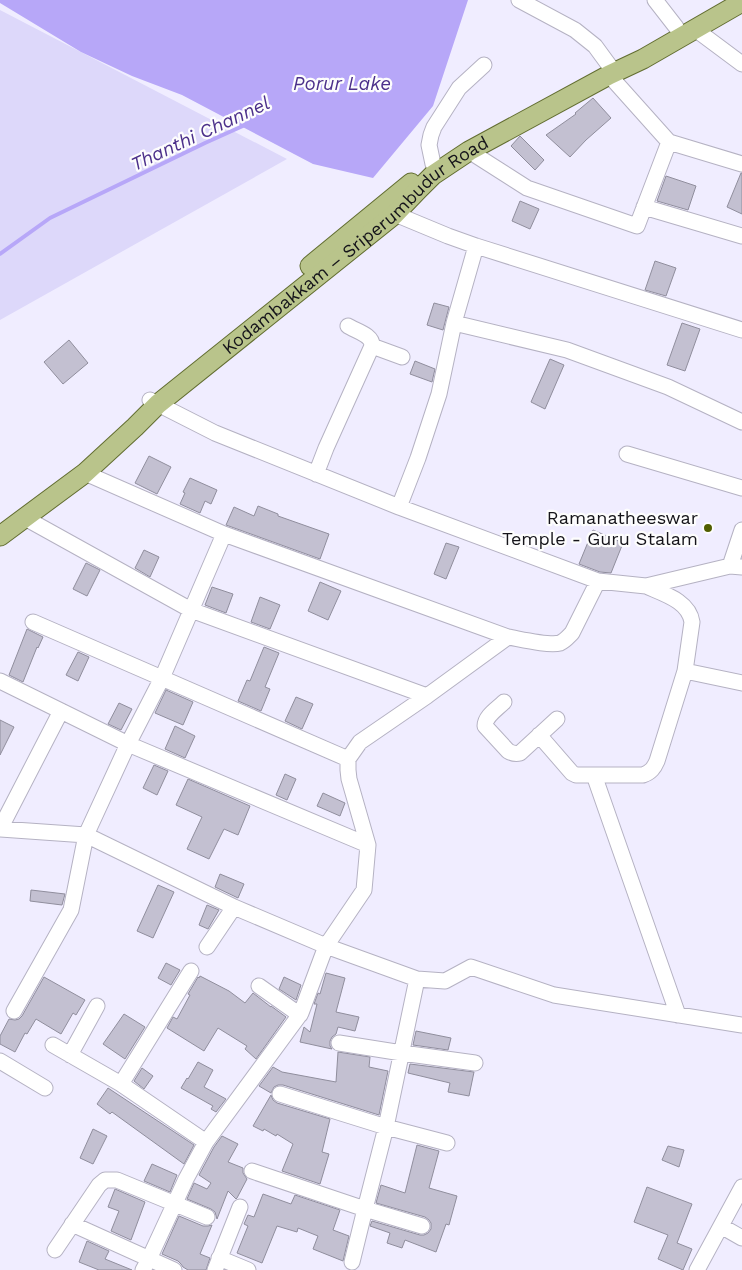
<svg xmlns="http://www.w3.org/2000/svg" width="742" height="1270" viewBox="0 0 742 1270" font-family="'Work Sans',sans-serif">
<rect width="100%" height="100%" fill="#f0edff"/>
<path fill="#ddd8fa" d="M0,10L287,159L0,320Z"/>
<path fill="#b7a7f8" d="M0,0H468L433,106L373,178L313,164L182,95L132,76L81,52L0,3Z"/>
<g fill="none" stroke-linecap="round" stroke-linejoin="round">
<path stroke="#b7a7f8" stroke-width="4" d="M0,254L50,218L205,143L245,125"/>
</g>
<path fill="#c3c0d1" stroke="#908e9d" d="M593,98L611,118L586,140L570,157L546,135L576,114L575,113Z
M520,136L544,160L535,170L511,146Z
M741,173H742V214L727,207Z
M666,176L696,186L688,210L657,201Z
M520,201L539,209L530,229L512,221Z
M655,261L676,268L666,296L645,290Z
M434,303L449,307L443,330L427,325Z
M682,323L700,329L685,371L667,365Z
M69,340L88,363L63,384L44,362Z
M550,359L564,365L545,409L531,402Z
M415,361L435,369L432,382L410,374Z
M149,456L171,467L157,494L135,483Z
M190,478L217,490L211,504L205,501L200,513L180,504L185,493L183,492Z
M258,506L278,514V516L329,534L320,559L226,525L234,507L254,516Z
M593,530L623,543L611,573L600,572L579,564Z
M446,543L459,547L446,579L434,574Z
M144,550L159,557L150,577L135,568Z
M86,563L100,570L87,596L73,589Z
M320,582L341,591L328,620L308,611Z
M212,587L233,594L226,613L205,605Z
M260,597L280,605L270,629L251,622Z
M27,629L43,637L38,648L37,647L23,682L9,675Z
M264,647L279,653L265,687L270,689L261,711L238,701L247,680L250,681Z
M78,652L89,657L78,681L66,675Z
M166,690L193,702L183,725L155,713Z
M296,697L313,704L302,729L285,721Z
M119,703L132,709L121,730L108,724Z
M0,720L14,727L0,755Z
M175,726L195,736L185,758L165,749Z
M154,765L168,771L157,795L143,788Z
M285,774L296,779L287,800L276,795Z
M188,779L250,806L238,835L224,829L209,859L187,849L202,817L176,805Z
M323,793L345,803L340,816L317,806Z
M220,874L244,884L238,898L215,887Z
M158,885L174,892L153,938L137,931Z
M31,890L65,894L62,905L30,901Z
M207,905L219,910L208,929L199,925Z
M166,963L180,970L171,985L158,978Z
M326,973L345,978L336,1012L359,1017L355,1031L338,1027L336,1034L332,1037L330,1041V1046L332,1049L300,1042L304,1027L310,1032L317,1004H314L318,993L320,994Z
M200,976L229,991L245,1003L253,993L271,1007V1006L286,1017L256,1059L245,1049L247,1046L218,1028L204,1051L167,1028L173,1017L177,1019L190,995L188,994L198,977L199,978Z
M44,977L85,1000L76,1015L73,1013L61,1034L36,1019L27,1034L25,1033L15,1052L0,1044V1036L9,1019L15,1020L19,1019L22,1016Z
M284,977L301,985L296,1000L279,989Z
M124,1014L145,1027L125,1059L103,1044Z
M416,1031L451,1038L448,1050L413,1045Z
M338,1052L370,1057L369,1067L388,1071L379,1115L283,1085H278L274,1087L271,1093L259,1086L273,1067L282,1072L336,1082Z
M198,1062L213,1070L204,1087L226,1099L216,1112L211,1109L213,1106L181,1088L187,1078L188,1079Z
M410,1064L474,1072L469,1096L448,1092L450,1083L408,1073Z
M142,1068L153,1076L144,1089L134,1081Z
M108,1088L194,1145L184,1164L112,1112L110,1114L97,1104Z
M271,1095L273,1100L277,1103L330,1119L322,1152L329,1154L320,1184L282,1171L293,1144L277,1134L276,1136L264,1129L263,1131L253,1126Z
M93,1129L107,1136L93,1164L80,1158Z
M222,1136L238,1144L228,1162L243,1168V1173L247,1179L237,1198L236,1199L228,1191L217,1219L215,1212L211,1209L187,1199L194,1183L207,1189L211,1183L199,1175L214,1147Z
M417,1145L439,1151L429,1188L457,1196L449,1225L446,1224L436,1252L405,1240L402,1248L387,1243L390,1233L370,1226L372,1221L420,1235H424L428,1233L431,1229V1223L429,1220L425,1217L376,1203L381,1185L405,1193Z
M668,1146L684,1150L679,1167L662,1160Z
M152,1164L177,1175L170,1192L144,1181Z
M647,1187L692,1204L677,1243L692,1249L683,1270L658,1259L668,1235L634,1222Z
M115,1189L145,1202L131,1240L111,1231L119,1211L108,1207Z
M263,1194L291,1204L295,1195L340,1210L333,1230L349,1236L343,1261L313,1249L318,1236L298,1228L297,1232L277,1226L262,1263L237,1253L248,1226L244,1224L248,1215L254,1217Z
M179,1216L203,1226H208L212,1225L200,1254L210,1258L206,1270H188L183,1267L181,1264L178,1261L162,1254Z
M87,1241L109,1251L105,1259L132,1270H99L79,1262Z"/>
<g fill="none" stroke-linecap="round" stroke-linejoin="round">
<defs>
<path id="minor" d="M519,0L575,30L595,46L614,72
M655,0L676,27
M695,29L742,64
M609,75L669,142L742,164
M469,151L527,188L637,226L669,142
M433,164L429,145L431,135L434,127L459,88L484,65
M644,207L742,236
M395,214L448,236L476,246L742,330
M476,246L454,323L567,350L668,387L742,422
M372,346L402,357
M150,400L215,433L399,507L598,581L646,586L730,566L742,567
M627,454L742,488
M85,473L224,534L508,637C520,639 549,646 560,643C565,641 568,637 572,633L598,581
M316,474L326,448L372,346C373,335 356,331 348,326
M399,507L418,458L439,394L454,323
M25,518L191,610L427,696
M730,566L742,530
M646,586C664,594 689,601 692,622L685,671L742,683
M33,622L348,759
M0,681L128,744L368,845
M504,702C497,709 485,716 485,726L508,751C513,754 516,754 520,753L557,719
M539,735L572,773L576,775H643C651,772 654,768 657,761L685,671
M594,775L678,1015
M0,829L86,835L234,907L326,946L417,979L445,981L471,967L554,995L742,1025
M0,829L61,711
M207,947L234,907
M259,986L300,1015
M14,1011L71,910L86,835L128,744L162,678L224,534
M339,1043L402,1053L475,1063
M53,1045L121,1084L206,1142
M70,1055L97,1006
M0,1061L45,1088
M121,1084L191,971
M280,1094L386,1127L447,1143
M252,1171L365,1209L386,1127L417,979
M72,1224L174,1270
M721,1226L742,1238
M55,1250L99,1185L105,1180H117L207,1217
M219,1258L248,1270
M352,1262L365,1209L422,1226
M143,1270L149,1259L186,1179L206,1142L301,1013L326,946L364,890L368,845L349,779L348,770V759L360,742L427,696L508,637
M215,1270L240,1207
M697,1270L742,1187"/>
<g id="major">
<path d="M310,266L411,183"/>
<path id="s1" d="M0,536L85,473L135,427L158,404L395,214L418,190L433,175L469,151L609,75L643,59L742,2"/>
</g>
</defs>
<use href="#minor" stroke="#b5b2c3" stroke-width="17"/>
<use href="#major" stroke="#626d31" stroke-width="21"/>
<use href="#minor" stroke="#fff" stroke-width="15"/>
<use href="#major" stroke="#b9c48b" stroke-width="19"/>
</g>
<circle fill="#515e00" stroke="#fdfdfd" stroke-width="2" cx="708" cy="528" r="5"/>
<g text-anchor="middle" stroke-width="4.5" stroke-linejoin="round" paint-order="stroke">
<g font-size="18" fill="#15141a" stroke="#fdfdfd">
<text dy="6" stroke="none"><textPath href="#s1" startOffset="460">Kodambakkam – Sriperumbudur Road</textPath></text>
</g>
<g font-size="18" fill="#15141a" stroke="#fdfdfd" text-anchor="end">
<text x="698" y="524">Ramanatheeswar<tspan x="698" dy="21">Temple - Guru Stalam</tspan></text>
</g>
<g font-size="19" font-style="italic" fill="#4c308b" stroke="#fdfdfd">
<text x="342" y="90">Porur Lake</text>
<text transform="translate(200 133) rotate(-25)" y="7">Thanthi Channel</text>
</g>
</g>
</svg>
